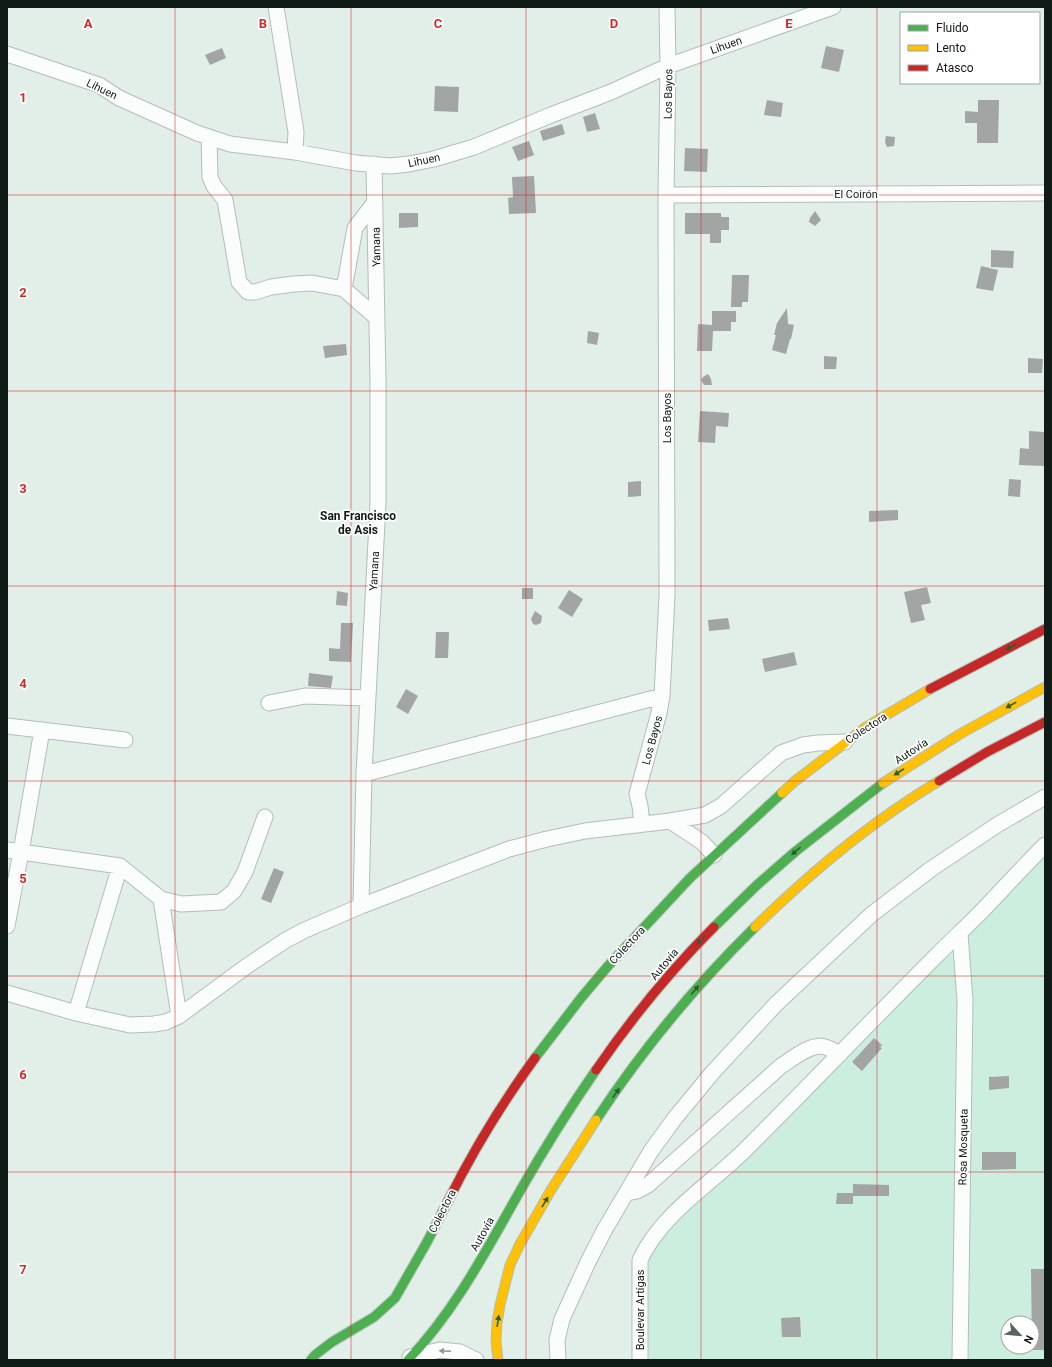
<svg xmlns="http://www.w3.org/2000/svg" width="1052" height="1367" viewBox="0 0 1052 1367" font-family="Roboto,sans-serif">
<rect width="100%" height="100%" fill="#e1efe8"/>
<path fill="#cceedf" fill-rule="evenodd" d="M1045,845V1360H640L644,1250ZM1008,1323H1032V1347H1008Z"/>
<path fill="#a2a5a4" d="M826,46L844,50L839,72L821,68Z
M222,48L226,58L210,65L205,55Z
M435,86L459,87L458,112L434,111Z
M767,100L783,103L781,117L764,115Z
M978,100H999L998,143H977V123H965V111L978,112Z
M595,113L600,129L587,132L583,117Z
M562,124L565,134L543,141L540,131Z
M886,136L895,137L894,146L887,147L885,142Z
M529,141L534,155L518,161L512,147Z
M685,148L708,149L707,172L684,171Z
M534,176L536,213L509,214L508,198L513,197L512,177Z
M815,211L821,220L815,226L809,222L810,218Z
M399,213H418V227L399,228Z
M685,213H721V217H729V230H721V243H710V234H685Z
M991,250L1014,251L1013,268L991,267Z
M981,266L998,270L993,291L976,288Z
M732,275H749L748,302H742V307H731Z
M787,308L788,324L794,325L791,339H790L786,354L772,350L776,335H774L777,323Z
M712,311H736V322H731V331H713L712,351H697L698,324L712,325Z
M588,331L599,333L597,345L587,343Z
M346,344L347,355L325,358L323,346Z
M824,356L837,357L836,369H824Z
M1028,358L1043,359L1042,373H1028Z
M708,374L711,379L712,385H704L701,380L703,377Z
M700,411L729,413L728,427L716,426L715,443L698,442Z
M1029,431L1044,432V466L1019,465L1020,448L1029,449Z
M1009,479L1021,480L1020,497L1008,496Z
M641,481V496L628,497V482Z
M898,510V520L869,522V511Z
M927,587L931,603L921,605L925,620L911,623L904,592Z
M522,588H533V599H522Z
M569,590L583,599L572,617L558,608Z
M337,591L348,593L347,606L336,605Z
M535,611L542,616L541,623L536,625L533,624L531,619Z
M728,618L730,629L709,631L708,620Z
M341,623H353L351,662L329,661V648L340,649Z
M436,632H449L448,658H435Z
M794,652L797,665L765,672L762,659Z
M309,673L333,676L331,688L308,686Z
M406,689L418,696L408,714L396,707Z
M274,868L284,872L271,903L261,899Z
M874,1038L882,1045L880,1047L882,1048L862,1071L852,1062Z
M1009,1076V1088L989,1090V1077Z
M982,1152H1016V1169L982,1170Z
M853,1184L889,1185V1196H853V1204H836L837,1193H853Z
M1031,1269H1045V1350H1032Z
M800,1317L801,1337H782L781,1318Z"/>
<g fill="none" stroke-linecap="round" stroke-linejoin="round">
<defs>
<path id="street" d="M276,7L296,132L295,152
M7,54L99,85L119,98L197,133L230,144L295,152L356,163L390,166L409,164L434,159L474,147L551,115L611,92L668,66L833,7
M209,137L210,177L214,186L225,200L238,276L239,282L248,292H255L271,287L294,284L312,283L344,289L377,318
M666,195L1045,193
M344,289L355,228L375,202
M269,703L305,696L367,698
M7,726L125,740
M364,774L662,696
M670,821L702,842L714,855
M642,824L640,806L637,794L659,713L662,696L667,595L666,195L668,66L667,7
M7,850L120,866L161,899L181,904L221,902L234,891L245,872L265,817
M161,899L179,1016
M361,906L364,774L378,503V380L374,164
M7,926L21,852L42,730
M960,934L965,1000L960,1360
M7,993L76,1013L130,1025L154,1024L166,1022L179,1016L247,966L286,940L305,930L361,906L509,849L547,839L585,831L670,821L705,815L721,806L781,753L803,745L818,743L845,742
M76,1013L120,866
M627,1193L637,1191L648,1185L781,1066C792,1059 806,1047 820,1046C827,1046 834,1051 840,1054
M410,1357L440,1350L460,1352L476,1360
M558,1360L557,1340L562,1319L588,1262L605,1229L651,1151L675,1118L713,1072L776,1004L872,914L931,869L997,825L1045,797
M640,1360V1260C661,1214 711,1184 746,1149C810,1085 873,1019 937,955C951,941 966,927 980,913C1002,890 1023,867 1045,845"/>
<path id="fast" d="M714,927L757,885L796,851L883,783
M535,1058L581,998L608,966L690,878L782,793
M596,1120C642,1050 695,986 755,927
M311,1360L315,1355L332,1342L374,1317L395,1298L427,1242L448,1201
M408,1360C455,1311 487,1249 520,1191C544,1149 569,1109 596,1070"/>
<path id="slow" d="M883,783L960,734L1045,687
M782,793L795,781L866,727L930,689
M755,927C810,873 872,821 939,781
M498,1360L496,1341L497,1323L500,1305L510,1265L520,1244L551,1190L596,1120"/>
<path id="jam" d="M930,689L1045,629
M939,781L987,752L1045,722
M596,1070C631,1019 670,971 714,927
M448,1201C473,1151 502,1103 535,1058"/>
</defs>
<use href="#street" stroke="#b2beb8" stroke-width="17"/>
<use href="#fast" stroke="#b2beb8" stroke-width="11"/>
<use href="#slow" stroke="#b2beb8" stroke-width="11"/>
<use href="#jam" stroke="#b2beb8" stroke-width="11"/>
<use href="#street" stroke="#fafdfc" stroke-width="15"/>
<use href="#fast" stroke="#4caf50" stroke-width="9"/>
<use href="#slow" stroke="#ffc107" stroke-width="9"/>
<use href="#jam" stroke="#c62828" stroke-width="9"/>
</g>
<defs><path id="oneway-solid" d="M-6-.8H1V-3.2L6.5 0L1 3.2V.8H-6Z"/></defs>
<g fill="#2b5d30">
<use href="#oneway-solid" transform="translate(1011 647) rotate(152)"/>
<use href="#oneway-solid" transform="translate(1011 705) rotate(151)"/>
<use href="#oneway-solid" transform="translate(899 772) rotate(147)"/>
<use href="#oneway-solid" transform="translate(796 851) rotate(140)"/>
<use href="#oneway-solid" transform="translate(701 940) rotate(134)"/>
<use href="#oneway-solid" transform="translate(695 990) rotate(-49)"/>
<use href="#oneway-solid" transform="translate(616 1093) rotate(-55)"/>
<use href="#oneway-solid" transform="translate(545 1202) rotate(-59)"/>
<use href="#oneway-solid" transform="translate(498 1321) rotate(-81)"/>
</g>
<use fill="#919794" href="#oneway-solid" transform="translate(445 1351) rotate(-178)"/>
<path fill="none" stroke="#d62828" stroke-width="1" stroke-opacity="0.55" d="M175,7V1360M351,7V1360M526,7V1360M701,7V1360M877,7V1360M7,195H1045M7,391H1045M7,586H1045M7,781H1045M7,976H1045M7,1172H1045"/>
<g text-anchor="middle" stroke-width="3.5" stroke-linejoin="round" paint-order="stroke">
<g font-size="11" fill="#101a16" stroke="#fff">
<text transform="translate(726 45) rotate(-20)" y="4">Lihuen</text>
<text transform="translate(102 89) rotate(26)" y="4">Lihuen</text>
<text transform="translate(668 94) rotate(-89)" y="4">Los Bayos</text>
<text transform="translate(424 160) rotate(-12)" y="4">Lihuen</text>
<text x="856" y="198">El Coirón</text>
<text transform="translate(376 247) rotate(-91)" y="4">Yamana</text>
<text transform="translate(667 418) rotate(-90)" y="4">Los Bayos</text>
<text transform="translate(374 571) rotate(-87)" y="4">Yamana</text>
<text transform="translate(866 728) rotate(-33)" y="4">Colectora</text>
<text transform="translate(652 740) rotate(-75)" y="4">Los Bayos</text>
<text transform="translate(911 751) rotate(-33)" y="4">Autovía</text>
<text transform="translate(627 945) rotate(-47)" y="4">Colectora</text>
<text transform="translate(664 964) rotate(-50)" y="4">Autovía</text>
<text transform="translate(963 1147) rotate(-89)" y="4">Rosa Mosqueta</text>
<text transform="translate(442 1211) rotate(-63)" y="4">Colectora</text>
<text transform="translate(482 1234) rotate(-61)" y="4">Autovía</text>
<text transform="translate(640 1310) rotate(-90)" y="4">Boulevar Artígas</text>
</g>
<g font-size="12" font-weight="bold" fill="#101a16" stroke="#fff">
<text x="358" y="520">San Francisco<tspan x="358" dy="14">de Asis</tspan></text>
</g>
</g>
<g font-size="13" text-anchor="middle" font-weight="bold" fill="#d62828" stroke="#fff" stroke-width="3.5" stroke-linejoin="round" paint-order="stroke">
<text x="88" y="28">A</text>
<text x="263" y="28">B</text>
<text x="438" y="28">C</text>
<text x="614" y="28">D</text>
<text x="789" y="28">E</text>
<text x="23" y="102">1</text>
<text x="23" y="297">2</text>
<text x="23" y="493">3</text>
<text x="23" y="688">4</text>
<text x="23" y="883">5</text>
<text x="23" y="1079">6</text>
<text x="23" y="1274">7</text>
</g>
<rect width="1052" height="1367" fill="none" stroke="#101a16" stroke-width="16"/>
<rect x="900" y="12" width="140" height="72" fill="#ffffff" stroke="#9fa3a2"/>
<rect x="908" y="25" width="20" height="6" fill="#4caf50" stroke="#9fa3a2"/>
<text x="936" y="32" font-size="12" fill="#101a16">Fluido</text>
<rect x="908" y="45" width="20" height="6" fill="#ffc107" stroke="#9fa3a2"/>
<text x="936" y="52" font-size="12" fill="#101a16">Lento</text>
<rect x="908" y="65" width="20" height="6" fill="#c62828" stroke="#9fa3a2"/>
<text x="936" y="72" font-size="12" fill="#101a16">Atasco</text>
<g transform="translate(1020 1335) rotate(117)"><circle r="19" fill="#ffffff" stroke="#9fa3a2"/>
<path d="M0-3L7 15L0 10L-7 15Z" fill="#596560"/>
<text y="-6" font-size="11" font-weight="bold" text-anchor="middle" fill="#101a16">N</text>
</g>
</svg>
